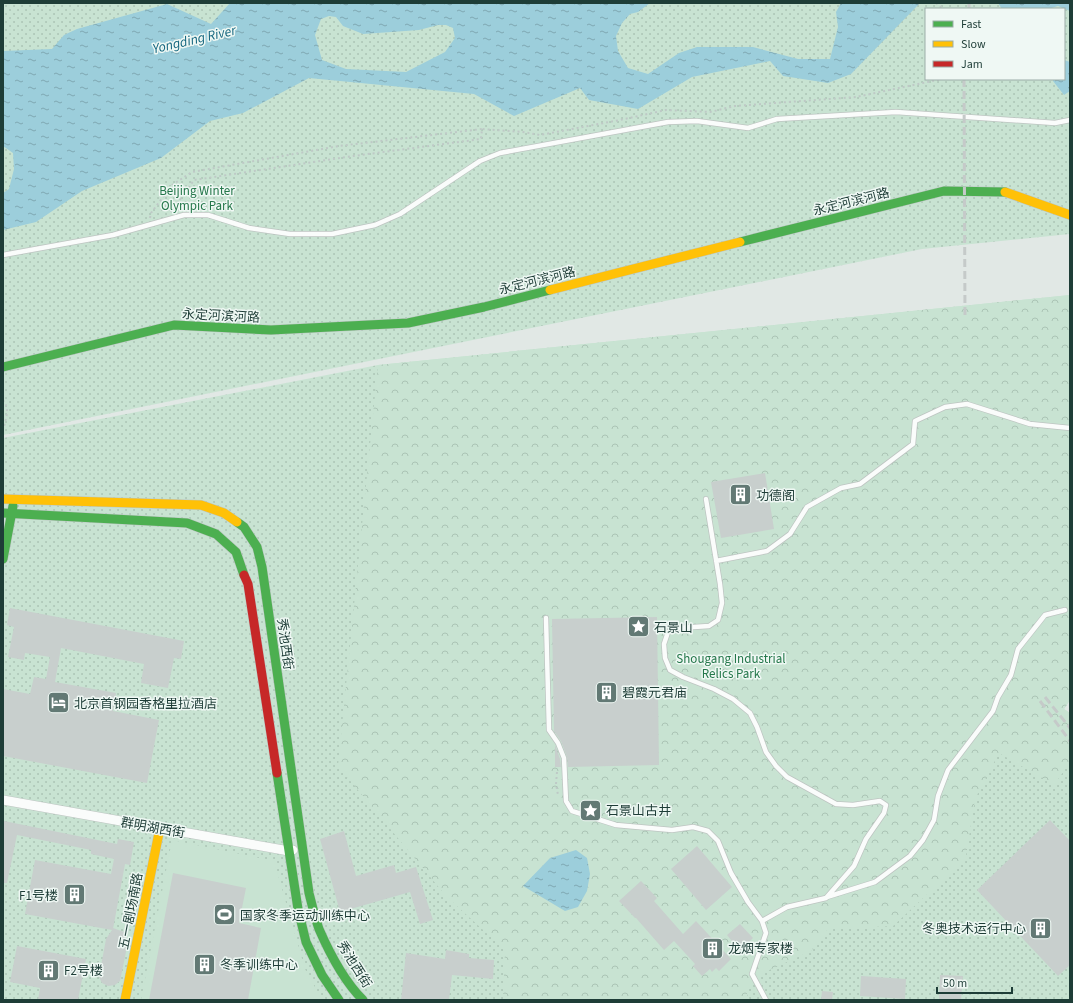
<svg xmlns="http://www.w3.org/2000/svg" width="1073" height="1003" viewBox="0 0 1073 1003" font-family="'Source Sans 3','Noto Sans SC',sans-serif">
<defs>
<pattern id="green-dots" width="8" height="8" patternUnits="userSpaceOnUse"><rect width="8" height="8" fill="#c8e3d2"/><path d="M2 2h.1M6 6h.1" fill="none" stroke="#abc4b5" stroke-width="1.8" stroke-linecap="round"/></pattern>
<pattern id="forest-crowns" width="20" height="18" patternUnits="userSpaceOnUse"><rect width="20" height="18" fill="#c8e3d2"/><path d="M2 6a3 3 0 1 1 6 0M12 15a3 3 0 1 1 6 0" fill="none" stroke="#abc4b5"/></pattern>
<pattern id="water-ripples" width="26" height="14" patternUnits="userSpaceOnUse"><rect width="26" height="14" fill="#9ccedb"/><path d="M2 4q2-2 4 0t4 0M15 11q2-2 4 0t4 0" fill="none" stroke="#7fa8b2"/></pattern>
</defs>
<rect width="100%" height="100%" fill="#e1e8e5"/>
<path fill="url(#green-dots)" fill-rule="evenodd" d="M3,3H1070V234L922,249L3,435ZM926,9H1064V79H926Z
M1070,295V700L1064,709L1070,713V1000H3V438L378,365Z"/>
<path fill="url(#forest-crowns)" d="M1070,295V700L1064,709L1070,713V762L1054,785L999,753L975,799L965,862L949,874L893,926L828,929L811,951L763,973L745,990L750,1000H503L505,950L446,896L338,766L378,365Z"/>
<path fill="#c8e3d2" d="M172,840L274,861L305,969L322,1000H141Z"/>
<path fill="url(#water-ripples)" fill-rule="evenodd" d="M230,3H650L638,12L630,14L622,23L616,36L618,51L628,68L648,74L679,53L697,47H753L798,59H830L838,27L836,12L841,3H920L851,74L828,83L783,76L770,61L692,77L638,109L589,100L580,88L514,116L474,94L309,78L243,113L210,121L161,158L82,191L36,222L3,230V193L9,189L14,169L13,153L3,146V51L52,49L64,35L77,29L167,4L211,24ZM329,16L336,17L343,26L363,34L419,30L438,25H446L453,28L455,38L445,52L406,72L346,69L322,60L315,35L321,19Z
M998,3H1070V11L1058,6L1048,9H1002Z
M1064,60L1070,62V91L1064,95L1053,81V79H1064Z
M576,850L587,858L590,874L587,891L578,907L565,911L523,886L550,858Z"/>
<path fill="#c8cfcd" d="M765,473L774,529L721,538L711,482Z
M10,608L184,641L181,659L174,658L168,688L141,683L144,664L61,648L55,682L116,693L113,711L159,720L147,783L3,756V689L30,694L34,677L46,679L50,657L25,653L24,660L8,657L14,627L7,625Z
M657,617L659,765L568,767L567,757L561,741L554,731L552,619Z
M555,745L560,759L561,767H555Z
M1050,820L1070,841V965L1058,976L977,890Z
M4,821L117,844L118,839L134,842L130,865L125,864L113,929V928L124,932L128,942L120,981L115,985L108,986L102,983L99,977L106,939L112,930L25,914L35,860L111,874L114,859L91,854V850L17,835L7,883H3V828Z
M344,831L356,876L394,865L396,873L416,867L433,920L420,924L410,892L340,912L320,839Z
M697,846L732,887L706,910L671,869Z
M173,873L246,888L239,923L261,928L248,1000H149Z
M641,881L657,898L654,901L683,934L696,921L731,959L719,971L716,968L712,972L710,969L702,976L693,966L695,964L674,941L664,950L636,918H635L619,901Z
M740,924L753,938L740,951L727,935Z
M17,946L86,959L78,1000H38L40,988L10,982Z
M446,950L469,954V958L494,960L493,979L452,975L449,1000H401L406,953L445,959Z
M940,975L963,976L961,1000H939Z
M861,976L906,979L905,999L860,996Z
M822,991L833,992L832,1000H821Z"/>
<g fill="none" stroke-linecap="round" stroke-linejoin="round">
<defs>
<path id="lane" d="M3,255L113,235L184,215H208L249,228L290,234H332L375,225L400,214L480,161L500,153L668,122L697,121L748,128L777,119L896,112L1055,123L1070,120
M706,499L720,584L722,603L718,620L709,626L679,628L668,632L664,644L665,658L670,670L683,677L714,689L733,699L750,713L757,727L766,752L776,766L787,777L836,804L853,805L880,801L886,805L884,813L866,839L854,866L826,898L787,907L762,921L766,933L752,974L766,1000
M716,561L767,551L790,534L807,507L841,488L860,484L913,444L915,421L945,407L967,404L1030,424L1070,428
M546,618L549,730L558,743L564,758L566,801L572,811L616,825L672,830L693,827L708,831L718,841L731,873L748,902L762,921
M827,897L875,882L910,856L923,840L934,820L938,796L948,770L993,711L998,697L1011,675L1018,649L1045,615L1065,610"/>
<path id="street" d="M3,800L289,851L293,850"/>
<path id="fast" d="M740,242L944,191L1005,192
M3,367L174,325L271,330L408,323L484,307L550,290
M3,513L187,523L216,534L236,552L244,575
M237,522L244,527L257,547L262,567L309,893C312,905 315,918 319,929C329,952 345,982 363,1000
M3,559L13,506
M277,773L298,909L306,942L322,975L339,1000"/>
<path id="slow" d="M1005,192L1070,215
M550,290L740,242
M3,499L201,505L224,513L237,522
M125,1000L160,828"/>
<path id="jam" d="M244,575L248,584L277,773"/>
</defs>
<use href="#lane" stroke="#bec5c2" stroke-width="6"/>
<use href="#street" stroke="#bec5c2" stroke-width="10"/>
<use href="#fast" stroke="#bdc6c3" stroke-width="10"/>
<use href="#slow" stroke="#bdc6c3" stroke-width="10"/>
<use href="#jam" stroke="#bdc6c3" stroke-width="10"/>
<path stroke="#bec9c6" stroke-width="2" stroke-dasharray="2 3" stroke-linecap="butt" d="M936,3L943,9
M171,212L194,180L346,157L481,139L482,129L523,132L540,135L620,120L666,110L710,112L735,106L856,97L942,79
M150,218L151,213L172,185L192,172L339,146L482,129
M3,400C10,409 6,417 4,427L3,428
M557,772L556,784L558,795"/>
<use href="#lane" stroke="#fafcfb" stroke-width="4.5"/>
<use href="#street" stroke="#fafcfb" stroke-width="9"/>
<use href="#fast" stroke="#4caf50" stroke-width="9"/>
<use href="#slow" stroke="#ffc107" stroke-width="9"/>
<use href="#jam" stroke="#c62828" stroke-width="9"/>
<path stroke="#c5cac9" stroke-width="3" stroke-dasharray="8 4" stroke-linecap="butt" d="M969,3V9
M964,79L965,319
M1045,697L1070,728
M1040,701L1070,741"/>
</g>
<defs>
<symbol id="building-square" viewBox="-11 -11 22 22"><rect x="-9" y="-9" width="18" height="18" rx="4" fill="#627974" stroke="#eff8f4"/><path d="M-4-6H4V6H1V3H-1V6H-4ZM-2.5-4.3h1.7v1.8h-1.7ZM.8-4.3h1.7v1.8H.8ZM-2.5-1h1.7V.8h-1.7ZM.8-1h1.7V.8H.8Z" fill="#fff"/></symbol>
<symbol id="sight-square" viewBox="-11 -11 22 22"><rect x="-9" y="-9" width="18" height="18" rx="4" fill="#627974" stroke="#eff8f4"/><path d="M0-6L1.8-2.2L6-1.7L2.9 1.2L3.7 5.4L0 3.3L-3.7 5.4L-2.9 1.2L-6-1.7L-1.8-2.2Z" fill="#fff"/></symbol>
<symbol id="hotel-square" viewBox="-11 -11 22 22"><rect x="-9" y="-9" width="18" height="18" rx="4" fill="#627974" stroke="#eff8f4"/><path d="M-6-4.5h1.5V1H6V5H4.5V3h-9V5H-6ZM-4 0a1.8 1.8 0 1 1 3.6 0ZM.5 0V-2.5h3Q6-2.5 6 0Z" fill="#fff"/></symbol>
<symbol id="stadium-square" viewBox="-11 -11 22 22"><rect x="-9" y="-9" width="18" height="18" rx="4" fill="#627974" stroke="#eff8f4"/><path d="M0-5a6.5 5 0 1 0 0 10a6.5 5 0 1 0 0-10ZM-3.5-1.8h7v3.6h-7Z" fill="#fff"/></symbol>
</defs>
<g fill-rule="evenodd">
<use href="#building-square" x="728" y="482" width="25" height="25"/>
<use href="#sight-square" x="626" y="614" width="25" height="25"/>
<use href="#building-square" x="594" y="680" width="25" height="25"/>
<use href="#hotel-square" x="46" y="690" width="25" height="25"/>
<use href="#sight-square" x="578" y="798" width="25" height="25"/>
<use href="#building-square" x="62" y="882" width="25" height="25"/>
<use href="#stadium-square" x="212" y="902" width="25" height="25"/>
<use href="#building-square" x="1028" y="916" width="25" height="25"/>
<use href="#building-square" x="700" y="936" width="25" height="25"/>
<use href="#building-square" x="192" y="952" width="25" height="25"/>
<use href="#building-square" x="36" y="958" width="25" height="25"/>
</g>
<g text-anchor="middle" stroke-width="3" stroke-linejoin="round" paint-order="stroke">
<g font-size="13" fill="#24774a" stroke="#eff8f4">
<text x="197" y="195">Beijing Winter<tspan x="197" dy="15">Olympic Park</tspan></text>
<text x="731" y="663">Shougang Industrial<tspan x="731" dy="15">Relics Park</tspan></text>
</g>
<g font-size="13" fill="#1e3d37" stroke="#eff8f4">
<text transform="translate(851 201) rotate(-14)" y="5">永定河滨河路</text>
<text transform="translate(537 280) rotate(-14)" y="5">永定河滨河路</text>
<text transform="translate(221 315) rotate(3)" y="5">永定河滨河路</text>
<text transform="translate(286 644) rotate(82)" y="5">秀池西街</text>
<text transform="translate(153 827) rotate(10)" y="5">群明湖西街</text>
<text transform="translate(130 911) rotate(-79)" y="5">五一剧场南路</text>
<text transform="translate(355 964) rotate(58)" y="5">秀池西街</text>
</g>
<g font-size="13" fill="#1e3d37" stroke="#eff8f4" text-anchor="start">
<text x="756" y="500">功德阁</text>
<text x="654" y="632">石景山</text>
<text x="622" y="697">碧霞元君庙</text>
<text x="74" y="708">北京首钢园香格里拉酒店</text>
<text x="606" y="815">石景山古井</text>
<text x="58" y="900" text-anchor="end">F1号楼</text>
<text x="240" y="920">国家冬季运动训练中心</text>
<text x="1026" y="933" text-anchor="end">冬奥技术运行中心</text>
<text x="728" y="953">龙烟专家楼</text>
<text x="220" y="969">冬季训练中心</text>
<text x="64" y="975">F2号楼</text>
</g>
<g font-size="14" font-style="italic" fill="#12657e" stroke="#eff8f4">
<text transform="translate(194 39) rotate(-13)" y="5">Yongding River</text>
</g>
</g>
<rect width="1073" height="1003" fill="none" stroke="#1e3d37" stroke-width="8"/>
<rect x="925" y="8" width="140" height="72" fill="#eff8f4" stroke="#9bada8"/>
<rect x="933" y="21" width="20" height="6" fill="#4caf50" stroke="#9bada8"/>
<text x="961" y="28" font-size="12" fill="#1e3d37">Fast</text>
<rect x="933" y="41" width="20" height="6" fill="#ffc107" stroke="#9bada8"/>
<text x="961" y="48" font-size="12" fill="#1e3d37">Slow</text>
<rect x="933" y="61" width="20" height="6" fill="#c62828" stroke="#9bada8"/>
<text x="961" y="68" font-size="12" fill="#1e3d37">Jam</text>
<path d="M937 987v6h75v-6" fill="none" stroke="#1e3d37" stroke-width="2"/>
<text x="943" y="987" font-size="12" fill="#1e3d37" stroke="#eff8f4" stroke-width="3" paint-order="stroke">50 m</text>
</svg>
